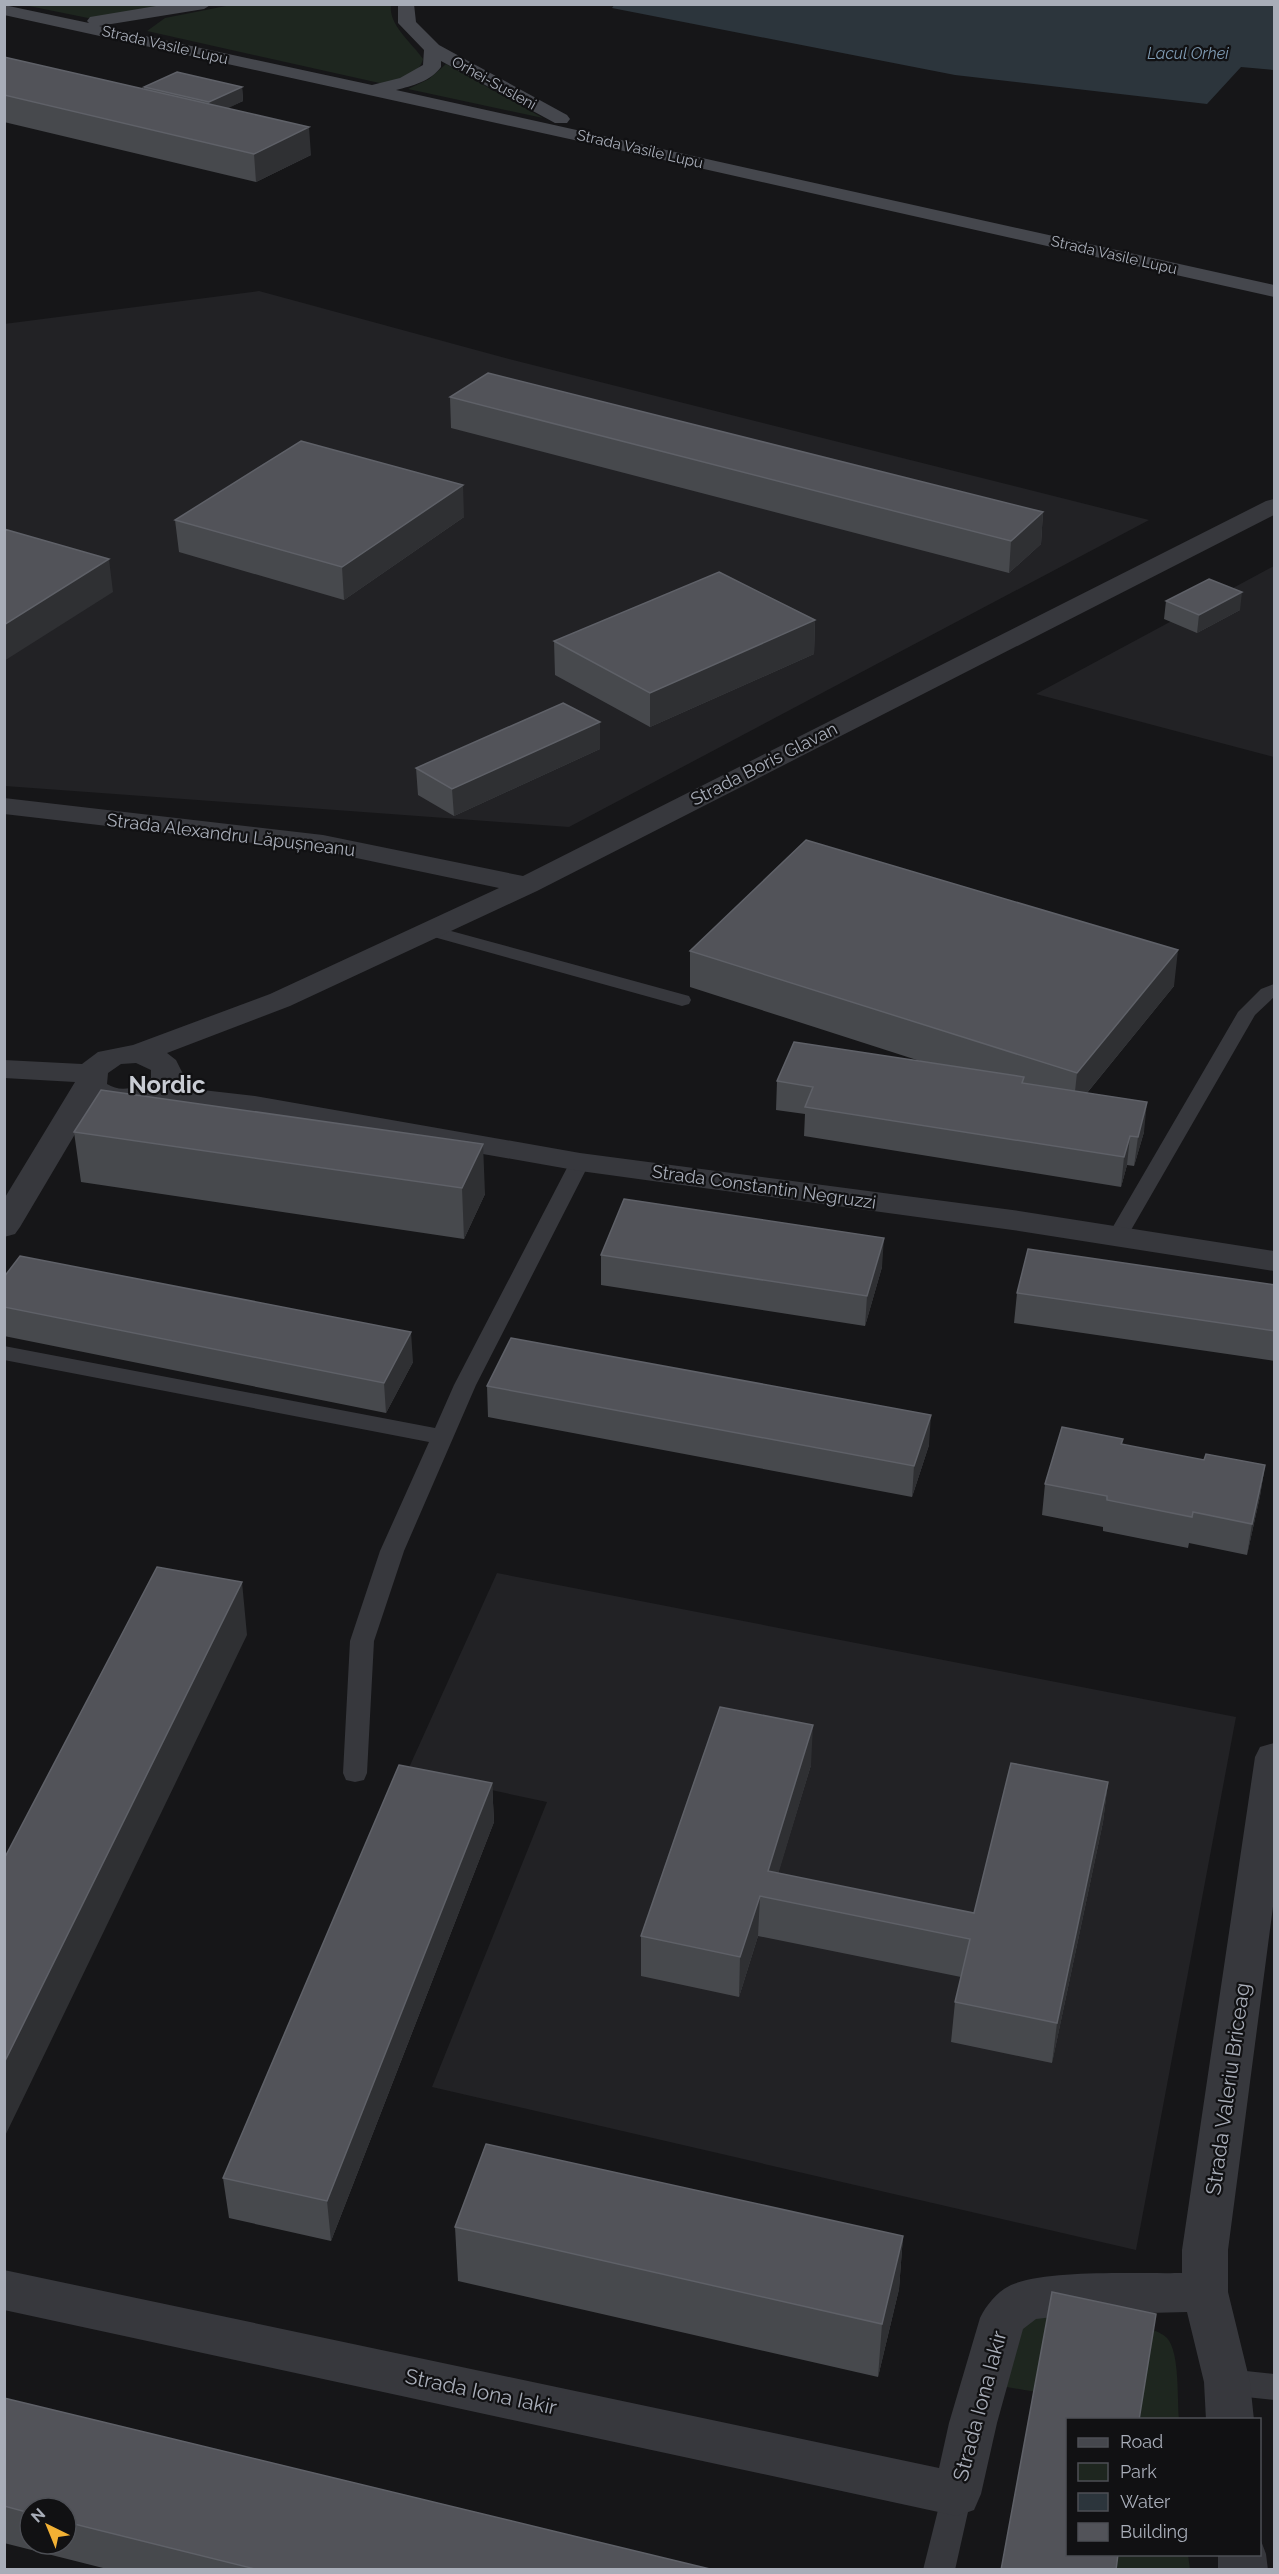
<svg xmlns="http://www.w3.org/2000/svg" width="1279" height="2574" viewBox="0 0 1279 2574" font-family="Raleway,sans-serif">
<rect width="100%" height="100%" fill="#161618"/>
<path fill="#222225" d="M259,291L509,359L1149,520L569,827L5,786L4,324Z
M1274,566V757L1036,694Z
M497,1573L1236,1717L1136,2250L432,2087L547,1802L407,1772Z"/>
<path fill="#1e261f" d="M24,5L175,6L88,18Z
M231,5H391C388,25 413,44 423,59C419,76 398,79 384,84L147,31L165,18Z
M446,64L543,118L408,89L429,79Z
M1042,2310C1066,2314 1153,2322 1167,2338C1180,2352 1177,2401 1179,2419H1138L1036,2392L1001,2386L1012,2333Z
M1117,2554L1188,2555L1190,2569L1115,2570Z"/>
<path fill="#2c353c" d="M615,4L1274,5V70L1241,67L1207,104L955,75L612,8Z"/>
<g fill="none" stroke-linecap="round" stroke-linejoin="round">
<path fill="#37383d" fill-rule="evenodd" d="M429,925L689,996L691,1000L689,1004L682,1006L423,934L420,930L423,926Z
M1274,984V997L1255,1015L1127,1237L1124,1241L1117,1243L1110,1241L1107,1237L1238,1012L1261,989Z
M580,1156L587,1158L590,1162L476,1385L404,1551L374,1641L367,1773L364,1780L355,1782L346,1780L343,1773L350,1641L380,1551L429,1442L4,1360V1346L435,1428L454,1385L570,1162L573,1158Z
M1227,2369L1274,2374V2400L1227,2395L1216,2391L1212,2382L1216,2373Z
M957,2480L968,2484L972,2494L955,2570H923L942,2494L946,2484Z"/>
<path fill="#37383d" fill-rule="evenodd" d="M1274,499V515L537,891L290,1006L167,1053L176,1060L183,1074L176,1087L255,1096L580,1153L1019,1211L1274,1251V1271L1019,1231L580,1171L255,1114L150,1102L128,1107L94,1102L20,1227L15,1234L4,1237V1199L75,1082L4,1078V1060L82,1064L98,1052L133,1045L270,994L499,888L323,851L4,814V798L323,835L523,876L1266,501ZM136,1063L151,1070V1078C138,1088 121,1093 107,1084L108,1073L121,1064Z
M1274,1743V1899L1228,2250V2292L1250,2382L1254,2420H1206L1204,2382L1187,2312L1070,2315L1036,2319L1023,2329L997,2423L981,2494L974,2510L957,2516L4,2310V2270L939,2468L949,2423L980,2318C987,2304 997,2292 1011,2285C1048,2269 1139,2274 1182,2273V2250L1255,1757L1260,1747Z
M1260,2538L1266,2554L1268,2570H1218V2554H1260Z"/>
<path fill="#45474d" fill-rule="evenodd" d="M168,4H212L204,9L99,26L372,85L400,78L423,65L424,50L398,23V4H414L416,22L439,45L567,115L570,119L567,123H555L441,61V67C431,81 412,86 396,90L1274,285V297L606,147L4,15V5L89,23L87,21L90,17Z"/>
</g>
<path fill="#47494d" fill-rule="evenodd" d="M4,57L144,89V87H242L243,101L227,108L311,155L256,182L4,122Z
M450,397L1043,512L1041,544L1009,573L451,428Z
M464,517L344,600L179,552L175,520Z
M1166,601L1240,610L1197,633L1164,619Z
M815,620L814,654L650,727L555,675L554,641Z
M600,722V749L454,816L418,795L416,768Z
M690,951L1174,986L1087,1093L1144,1132L1134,1166L1127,1165L1121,1187L804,1136L805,1114L776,1110L777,1081L920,1061L690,987Z
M101,1090L485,1194L464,1239L81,1182L74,1132Z
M601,1255L882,1267L865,1326L601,1285Z
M4,1277L413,1362L386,1413L4,1336Z
M1275,1285V1361L1014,1323L1017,1293Z
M487,1386L929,1445L912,1497L488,1417Z
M1123,1439L1122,1445L1204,1460L1265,1465L1260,1496L1247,1555L1189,1543L1188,1548L1103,1531V1527L1042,1515L1045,1484Z
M811,1765L778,1873L974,1913L1108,1782L1103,1822L1052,2063L951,2042L955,2002L961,1977L758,1936L739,1997L641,1976V1936Z
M492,1783L494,1822L331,2241L229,2218L223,2178Z
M455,2227L903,2236L899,2289L878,2377L458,2281Z
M4,2398L714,2570H111L4,2543ZM30,2508H66V2544H30Z"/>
<path fill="#2f3033" d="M242,87L243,101L210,117L209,102Z
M309,127L311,155L256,182L254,154Z
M463,485L464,517L344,600L342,567Z
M1043,512L1041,544L1009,573L1011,541Z
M109,559L113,592L4,661V625Z
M1242,592L1240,610L1197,633L1199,615Z
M815,620L814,654L650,727V693Z
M600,722V749L454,816L452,789Z
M1178,950L1174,986L1073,1110L1077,1073Z
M1147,1102L1144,1132L1134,1166L1138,1137Z
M1130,1136L1127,1165L1121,1187L1124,1157Z
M483,1144L485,1194L464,1239L462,1188Z
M884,1238L882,1267L865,1326L867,1296Z
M411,1332L413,1362L386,1413L384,1383Z
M931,1415L929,1445L912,1497L914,1466Z
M1265,1465L1260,1496L1247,1555L1252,1524Z
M242,1582L247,1635L4,2138V2063Z
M813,1725L811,1765L771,1898L768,1871Z
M1108,1782L1103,1822L1052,2063L1057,2023Z
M492,1783L494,1822L331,2241L327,2201Z
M760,1896L758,1936L739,1997L740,1957Z
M903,2236L899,2289L878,2377L882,2324Z"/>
<path fill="#525359" stroke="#5f6168" stroke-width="1.5" d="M4,57L309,127L254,154L4,95Z
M177,72L242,87L209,102L144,87Z
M488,373L1043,512L1011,541L450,397Z
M301,441L463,485L342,567L175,520Z
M4,529L109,559L4,625Z
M719,572L815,620L650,693L554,641Z
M1209,579L1242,592L1199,615L1166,601Z
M563,703L600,722L452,789L416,768Z
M806,840L1178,950L1077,1073L690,951Z
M794,1042L1024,1077L1022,1083L1147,1102L1138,1137L1130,1136L1124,1157L805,1107L813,1087L777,1081Z
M101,1090L483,1144L462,1188L74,1132Z
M624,1199L884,1238L867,1296L601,1255Z
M1028,1249L1275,1285V1331L1017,1293Z
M20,1256L411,1332L384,1383L4,1307V1277Z
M511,1338L931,1415L914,1466L487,1386Z
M1062,1427L1123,1439L1121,1444L1204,1460L1206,1454L1265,1465L1252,1524L1193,1512L1192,1517L1107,1500V1496L1045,1484Z
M157,1567L242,1582L4,2063V1859Z
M720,1707L813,1725L768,1871L974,1913L1011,1763L1108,1782L1057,2023L955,2002L970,1939L760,1896L740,1957L641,1936Z
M399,1765L492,1783L327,2201L223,2178Z
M486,2144L903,2236L882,2324L455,2227Z
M1052,2292L1156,2314L1139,2420H1068V2554H1118L1116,2570H1001Z
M4,2398L714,2570H259L66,2522V2508H30V2513L4,2506Z"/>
<g text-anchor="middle" stroke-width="4.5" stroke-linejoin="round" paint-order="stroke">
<g font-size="15" fill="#a8adb8" stroke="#111113">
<text transform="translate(165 45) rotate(13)" y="5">Strada Vasile Lupu</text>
<text transform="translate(494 83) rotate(29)" y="5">Orhei-Susleni</text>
<text transform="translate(640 149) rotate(13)" y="5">Strada Vasile Lupu</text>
<text transform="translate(1114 255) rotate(13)" y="5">Strada Vasile Lupu</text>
</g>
<g font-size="16" font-style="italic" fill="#7f9bb3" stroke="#111113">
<text x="1188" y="59">Lacul Orhei</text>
</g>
<g font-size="18" fill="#a8adb8" stroke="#111113">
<text transform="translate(764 764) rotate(-27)" y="6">Strada Boris Glavan</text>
<text transform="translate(231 835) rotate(7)" y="6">Strada Alexandru Lăpușneanu</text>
<text transform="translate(764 1187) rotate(8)" y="6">Strada Constantin Negruzzi</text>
</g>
<g font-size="21" fill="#a8adb8" stroke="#111113">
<text transform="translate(1228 2089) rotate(-82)" y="7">Strada Valeriu Briceag</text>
<text transform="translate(481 2392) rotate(12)" y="7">Strada Iona Iakir</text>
<text transform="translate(980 2406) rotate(-75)" y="7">Strada Iona Iakir</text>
</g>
<g font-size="24" font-weight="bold" fill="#c9ccd4" stroke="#111113">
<text x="167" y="1093">Nordic</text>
</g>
</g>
<rect width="1279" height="2574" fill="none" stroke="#a8adb8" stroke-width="12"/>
<rect x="1066" y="2418" width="195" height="138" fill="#111113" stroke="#4d4f55" stroke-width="1.5"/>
<rect x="1078" y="2438" width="30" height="9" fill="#45474d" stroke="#4d4f55" stroke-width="1.5"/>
<text x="1120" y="2448" font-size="18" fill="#a8adb8">Road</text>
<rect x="1078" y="2463" width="30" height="18" fill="#1e261f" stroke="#4d4f55" stroke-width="1.5"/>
<text x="1120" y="2478" font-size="18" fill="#a8adb8">Park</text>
<rect x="1078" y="2493" width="30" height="18" fill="#2c353c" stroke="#4d4f55" stroke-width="1.5"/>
<text x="1120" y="2508" font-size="18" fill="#a8adb8">Water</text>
<rect x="1078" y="2523" width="30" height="18" fill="#525359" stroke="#4d4f55" stroke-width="1.5"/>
<text x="1120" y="2538" font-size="18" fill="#a8adb8">Building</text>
<g transform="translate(48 2526) rotate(317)"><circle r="28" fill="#111113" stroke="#4d4f55" stroke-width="1.5"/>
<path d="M0-4.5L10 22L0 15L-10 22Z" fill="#f2b134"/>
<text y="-9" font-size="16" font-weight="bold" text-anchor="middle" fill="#a8adb8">N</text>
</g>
</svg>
